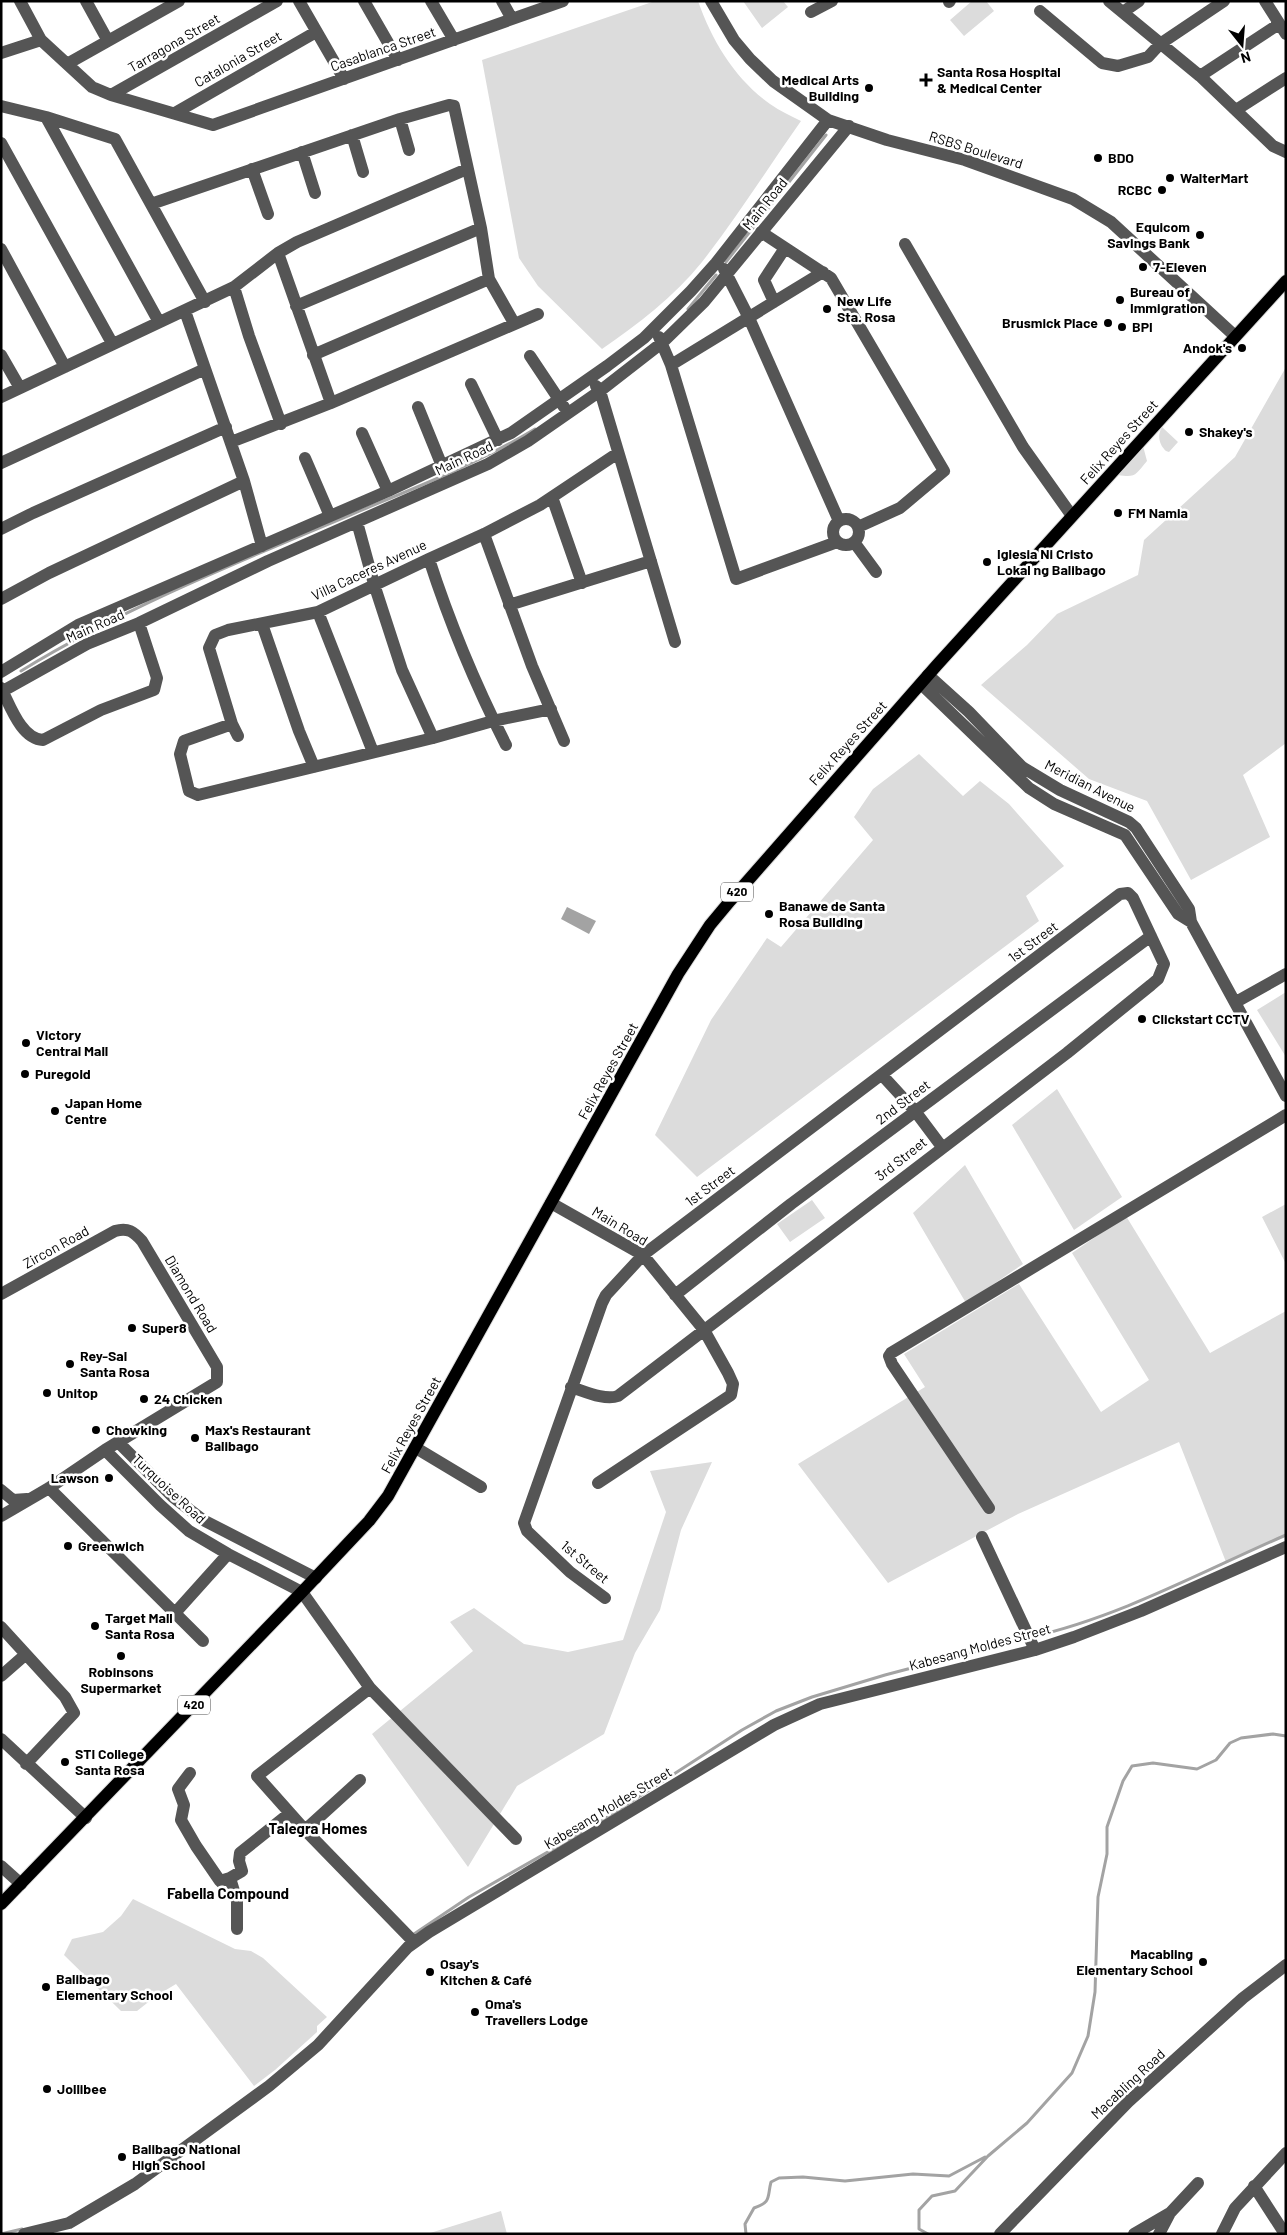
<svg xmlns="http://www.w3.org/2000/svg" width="1287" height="2235" viewBox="0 0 1287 2235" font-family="Barlow,sans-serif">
<rect width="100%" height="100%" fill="#fff"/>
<path fill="#dcdcdc" d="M655,1H698C712,41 735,79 770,104C780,111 791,116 801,121C768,168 737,217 702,262C674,297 638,324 602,349L538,286L519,258L482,60Z
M743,1H783L788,7L762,28Z
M972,1H986L994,11L964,36L950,20Z
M1286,367V743L1243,775L1270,837L1191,880L1147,801L1089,779L981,685L1027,645L1057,614L1138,575L1144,540L1235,457Z
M1162,427L1178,442L1169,452L1166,451C1159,445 1157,435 1162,427Z
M1143,446L1147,461C1135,475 1136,478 1118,475Z
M919,754L963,796L980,781L1009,804L1064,866L1026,896L1039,921L697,1177L655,1135L711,1020L767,938L781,947L873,840L854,817L873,789Z
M1286,992V1057L1257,1010Z
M1057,1089L1122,1197L1074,1230L1012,1125Z
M965,1165L1023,1264L966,1303L913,1213Z
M812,1200L825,1218L790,1242L777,1224Z
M1286,1204V1264L1262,1217Z
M1126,1216L1210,1353L1286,1311V1535L1226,1562L1179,1442L1018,1514L888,1583L798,1464L925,1387L904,1354L1019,1284L1101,1412L1149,1380L1072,1253Z
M712,1462L681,1530L660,1610L635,1653L604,1734L517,1786L468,1867L372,1734L473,1651L450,1622L474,1608L524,1644L568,1652L623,1640L666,1512L650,1471Z
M133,1899L235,1949L251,1951L263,1958L327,2017L317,2026V2032L275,2070L254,2086L176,1984L156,1996L137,2011H121L64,1955L72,1939L103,1932L121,1916Z
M501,2211L507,2234H427Z"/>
<path fill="#a3a3a3" d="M567,907L596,921L589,934L561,919Z"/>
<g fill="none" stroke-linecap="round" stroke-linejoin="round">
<path stroke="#a3a3a3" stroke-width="3" d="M726,262L826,135
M688,309L716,275
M21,671C124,608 238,562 350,515C412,489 477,464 535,429
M1031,1637C1120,1617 1203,1571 1286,1535
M595,1825L742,1730L776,1711L812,1697L885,1675L1025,1638
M411,1936L469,1897L581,1833
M1,2234L22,2229
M746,2234L745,2224L754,2208C772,2202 767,2197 771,2182L779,2178L803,2177L845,2181L913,2174L949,2176L985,2157
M928,2234L919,2229V2210L932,2196L955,2191L988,2156L1027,2123L1072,2073L1088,2036L1095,1992L1098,1897L1107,1854V1827L1123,1781L1132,1766L1153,1763L1197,1769L1216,1760L1230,1743L1241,1738L1273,1734L1286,1736"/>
<defs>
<path id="major" d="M1,1904L302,1592L369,1521L388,1496L678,974L710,925L730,901L937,665L1286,281"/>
</defs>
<use href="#major" stroke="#dbdbdb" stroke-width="14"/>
<path stroke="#555" stroke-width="12" d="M20,1L41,40L92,87L111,95L213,125L563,1
M86,1L108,41
M299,1L344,79
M364,1L398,60
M431,1L454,40
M502,1L512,19
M711,1L734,40L750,59L773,81L828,120L887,140L965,160L1073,199L1111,222L1235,336
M1109,1L1200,76L1273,146L1286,152
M1265,1L1286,34
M949,2L950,1
M1040,11L1102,63L1118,66L1148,57L1160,44L1224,1
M811,12L832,1
M1123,12L1139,1
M1,53L41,40
M67,64L179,1
M1200,76L1279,24
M111,95L277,1
M1,106L46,117L115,139L205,302
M1236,110L1286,78
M175,113L316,32
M46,117L159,322
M400,119L409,150
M352,135L363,172
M1,143L112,343
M302,152L315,193
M252,169L268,214
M151,204L400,119L449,105L454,106L481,228L489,279L514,323
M761,232L831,278L944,471L900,508L858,527
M905,244L1023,447L1072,516
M1,249L65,367
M278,253L331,403
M724,269L749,318L839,521
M234,287L249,336L281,424
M774,302L764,280L785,248
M296,306L481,228
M185,311L244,481L262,546
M659,337L671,365L736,579L837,542
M1,355L20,388
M313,355L489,279
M530,356L564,407
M671,365L823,272
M471,384L498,440
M596,386L600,391L675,642
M1,397L234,287L278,253L297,242L467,169
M418,407L442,466
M362,433L388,491
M231,442L331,403L538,314
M305,458L330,516
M1,463L205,369
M552,497L582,583
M833 532a13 13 0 1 1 26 0a13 13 0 1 1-26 0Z
M357,522L374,584L402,670L433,738
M1,529L33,513L226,427
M484,534L532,666L564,741
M854,542L876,572
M429,559C450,624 475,684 506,745
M1,599L49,573L244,481
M509,605L651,561
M318,612L373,752
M262,624L299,731L314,767
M1,672L78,625L388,491L511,433L607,366L644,338L691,291L716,263L828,120
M928,675L969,712L1022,767L1060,790L1129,822L1136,828L1189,909L1191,922L1286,1096
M921,684L1029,788L1054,804L1125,835L1178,914L1191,922
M1,688C10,705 21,739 43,740L101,710L154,690L157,678L139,623
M1,692L87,644L139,623L268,561L488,464L528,441L600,391L663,342L704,302L849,126
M232,724L184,741L180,754L189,791L198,795L433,738L493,721L551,709
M238,736L232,724L209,648L215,635L228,630L318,612L429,559L484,534L540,505L618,453
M1236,1002L1286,974
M882,1075L915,1111L942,1147
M551,1203L643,1255L704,1330L728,1373L733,1384L731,1395L598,1483
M1,1294L115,1231C128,1227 134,1232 142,1241L217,1367V1382L105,1450
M675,1295L791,1204L1151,936
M571,1387C584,1391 605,1401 618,1396L1067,1053L1151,985L1158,979L1164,964L1133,898L1128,893L1120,894L643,1255L606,1295L602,1303L524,1523L527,1531L570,1572L605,1598
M118,1442L173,1497L203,1520L316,1578
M416,1448L481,1487
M49,1488L203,1641
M1,1490L13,1500L27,1499
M989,1508L892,1364L889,1356L891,1353L1286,1115
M1,1516L49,1488L105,1450L160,1505L189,1531L228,1554L302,1592L370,1688L257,1776L305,1830L414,1942
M982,1537L1035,1650
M175,1613L228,1554
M1,1627L65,1697L74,1713L26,1764
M1,1676L25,1655
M370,1688L516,1839
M1,1739L86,1818
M190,1773L178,1789L184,1805L181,1820L196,1846L220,1881L230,1878
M305,1830L360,1780
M1,1866L21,1884
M237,1929V1901L230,1878L242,1871L239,1861L240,1853L290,1813
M1254,2186L1285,2234
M24,2234L69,2223L135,2184L269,2086L318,2045L408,1947L429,1932L774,1725L820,1704L1035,1650L1074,1637L1141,1611L1286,1547
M1000,2234L1128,2102L1243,1998L1286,1965
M1134,2234L1170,2213
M1159,2234L1170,2213L1198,2183
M1222,2234L1235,2208L1286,2153"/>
<use href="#major" stroke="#000" stroke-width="12"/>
</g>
<g fill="#000" stroke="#fff" stroke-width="2">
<path d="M923.5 72.5h5v5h5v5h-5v5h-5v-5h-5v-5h5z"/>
<circle cx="869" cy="88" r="5"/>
<circle cx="1098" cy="158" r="5"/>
<circle cx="1170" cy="178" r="5"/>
<circle cx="1162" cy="190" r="5"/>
<circle cx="1200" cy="235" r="5"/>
<circle cx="1143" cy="267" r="5"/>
<circle cx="1120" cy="300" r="5"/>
<circle cx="827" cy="309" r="5"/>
<circle cx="1108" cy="323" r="5"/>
<circle cx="1122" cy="327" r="5"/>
<circle cx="1242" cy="348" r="5"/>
<circle cx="1189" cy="432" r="5"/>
<circle cx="1118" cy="513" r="5"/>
<circle cx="987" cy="562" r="5"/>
<circle cx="769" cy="914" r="5"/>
<circle cx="1142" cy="1019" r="5"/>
<circle cx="26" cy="1043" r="5"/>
<circle cx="25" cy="1074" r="5"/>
<circle cx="55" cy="1111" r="5"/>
<circle cx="132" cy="1328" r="5"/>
<circle cx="70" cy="1364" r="5"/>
<circle cx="47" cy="1393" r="5"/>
<circle cx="144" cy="1399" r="5"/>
<circle cx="96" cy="1430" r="5"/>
<circle cx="195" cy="1438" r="5"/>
<circle cx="109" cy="1478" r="5"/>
<circle cx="68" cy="1546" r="5"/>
<circle cx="95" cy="1626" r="5"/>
<circle cx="121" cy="1656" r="5"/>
<circle cx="65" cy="1762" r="5"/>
<circle cx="1203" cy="1962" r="5"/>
<circle cx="430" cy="1972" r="5"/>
<circle cx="46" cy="1987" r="5"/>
<circle cx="475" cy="2012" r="5"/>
<circle cx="47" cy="2089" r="5"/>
<circle cx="122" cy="2157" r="5"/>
</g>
<g text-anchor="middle" stroke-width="5" stroke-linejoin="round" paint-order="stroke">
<g fill="#fff" stroke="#4c4c4c" stroke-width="1">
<rect x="721" y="882.5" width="32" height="19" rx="4"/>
<rect x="178" y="1695.5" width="32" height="19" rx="4"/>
</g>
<g font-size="12" font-weight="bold" fill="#000">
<text x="737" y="896">420</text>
<text x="194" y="1709">420</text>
</g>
<g font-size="14" fill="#000" stroke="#fff">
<text transform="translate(174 43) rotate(-30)" y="5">Tarragona Street</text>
<text transform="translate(383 49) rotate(-19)" y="5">Casablanca Street</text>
<text transform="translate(238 59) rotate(-30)" y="5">Catalonia Street</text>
<text transform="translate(976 150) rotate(17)" y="5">RSBS Boulevard</text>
<text transform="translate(765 204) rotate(-51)" y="5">Main Road</text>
<text transform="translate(1119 442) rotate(-48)" y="5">Felix Reyes Street</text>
<text transform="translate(464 458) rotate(-25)" y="5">Main Road</text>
<text transform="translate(369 570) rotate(-25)" y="5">Villa Caceres Avenue</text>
<text transform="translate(95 626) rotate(-24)" y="5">Main Road</text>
<text transform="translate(848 743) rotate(-48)" y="5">Felix Reyes Street</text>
<text transform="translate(1090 786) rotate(27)" y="5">Meridian Avenue</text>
<text transform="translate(1033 942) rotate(-37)" y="5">1st Street</text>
<text transform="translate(608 1071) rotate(-61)" y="5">Felix Reyes Street</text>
<text transform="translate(903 1102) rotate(-37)" y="5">2nd Street</text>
<text transform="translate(901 1159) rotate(-38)" y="5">3rd Street</text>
<text transform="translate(710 1186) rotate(-37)" y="5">1st Street</text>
<text transform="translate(620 1226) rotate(31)" y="5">Main Road</text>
<text transform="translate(56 1247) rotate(-29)" y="5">Zircon Road</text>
<text transform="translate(191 1294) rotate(59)" y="5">Diamond Road</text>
<text transform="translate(411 1425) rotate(-61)" y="5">Felix Reyes Street</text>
<text transform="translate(169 1489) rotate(43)" y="5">Turquoise Road</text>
<text transform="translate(585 1562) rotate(40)" y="5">1st Street</text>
<text transform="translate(980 1647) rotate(-15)" y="5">Kabesang Moldes Street</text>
<text transform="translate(608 1808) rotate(-31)" y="5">Kabesang Moldes Street</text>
<text transform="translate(1128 2084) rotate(-43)" y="5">Macabling Road</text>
</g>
<g font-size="14" font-weight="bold" fill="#000" stroke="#fff" text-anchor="start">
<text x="937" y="77">Santa Rosa Hospital<tspan x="937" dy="16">&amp; Medical Center</tspan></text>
<text x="859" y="85" text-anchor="end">Medical Arts<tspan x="859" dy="16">Building</tspan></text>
<text x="1108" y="163">BDO</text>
<text x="1180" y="183">WalterMart</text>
<text x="1152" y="195" text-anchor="end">RCBC</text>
<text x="1190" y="232" text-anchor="end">Equicom<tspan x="1190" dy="16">Savings Bank</tspan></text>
<text x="1153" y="272">7-Eleven</text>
<text x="1130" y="297">Bureau of<tspan x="1130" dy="16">Immigration</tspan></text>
<text x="837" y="306">New Life<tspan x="837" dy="16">Sta. Rosa</tspan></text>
<text x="1098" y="328" text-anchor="end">Brusmick Place</text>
<text x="1132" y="332">BPI</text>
<text x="1232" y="353" text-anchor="end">Andok's</text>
<text x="1199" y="437">Shakey's</text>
<text x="1128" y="518">FM Namia</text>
<text x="997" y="559">Iglesia Ni Cristo<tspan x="997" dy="16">Lokal ng Balibago</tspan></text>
<text x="779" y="911">Banawe de Santa<tspan x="779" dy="16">Rosa Building</tspan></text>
<text x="1152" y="1024">Clickstart CCTV</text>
<text x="36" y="1040">Victory<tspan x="36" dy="16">Central Mall</tspan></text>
<text x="35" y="1079">Puregold</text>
<text x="65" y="1108">Japan Home<tspan x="65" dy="16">Centre</tspan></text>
<text x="142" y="1333">Super8</text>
<text x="80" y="1361">Rey-Sal<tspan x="80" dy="16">Santa Rosa</tspan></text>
<text x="57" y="1398">Unitop</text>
<text x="154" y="1404">24 Chicken</text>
<text x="106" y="1435">Chowking</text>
<text x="205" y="1435">Max's Restaurant<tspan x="205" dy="16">Balibago</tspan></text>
<text x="99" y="1483" text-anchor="end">Lawson</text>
<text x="78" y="1551">Greenwich</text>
<text x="105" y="1623">Target Mall<tspan x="105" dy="16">Santa Rosa</tspan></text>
<text x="121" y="1677" text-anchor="middle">Robinsons<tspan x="121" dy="16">Supermarket</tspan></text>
<text x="75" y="1759">STI College<tspan x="75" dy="16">Santa Rosa</tspan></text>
<text x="1193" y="1959" text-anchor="end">Macabling<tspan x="1193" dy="16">Elementary School</tspan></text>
<text x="440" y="1969">Osay's<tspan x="440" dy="16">Kitchen &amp; Café</tspan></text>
<text x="56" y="1984">Balibago<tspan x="56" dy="16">Elementary School</tspan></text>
<text x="485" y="2009">Oma's<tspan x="485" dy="16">Travellers Lodge</tspan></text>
<text x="57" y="2094">Jollibee</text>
<text x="132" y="2154">Balibago National<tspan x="132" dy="16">High School</tspan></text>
</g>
<g font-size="15" font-weight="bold" fill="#000" stroke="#fff">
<text x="318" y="1834">Talegra Homes</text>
<text x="228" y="1899">Fabella Compound</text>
</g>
</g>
<rect width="1287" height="2235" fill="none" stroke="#000000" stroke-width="5"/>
<g transform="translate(1242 45) rotate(163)" stroke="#ffffff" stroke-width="4" paint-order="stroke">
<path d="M0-4L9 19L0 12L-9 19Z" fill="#000000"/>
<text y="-8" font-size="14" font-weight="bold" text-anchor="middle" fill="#000000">N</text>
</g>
</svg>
